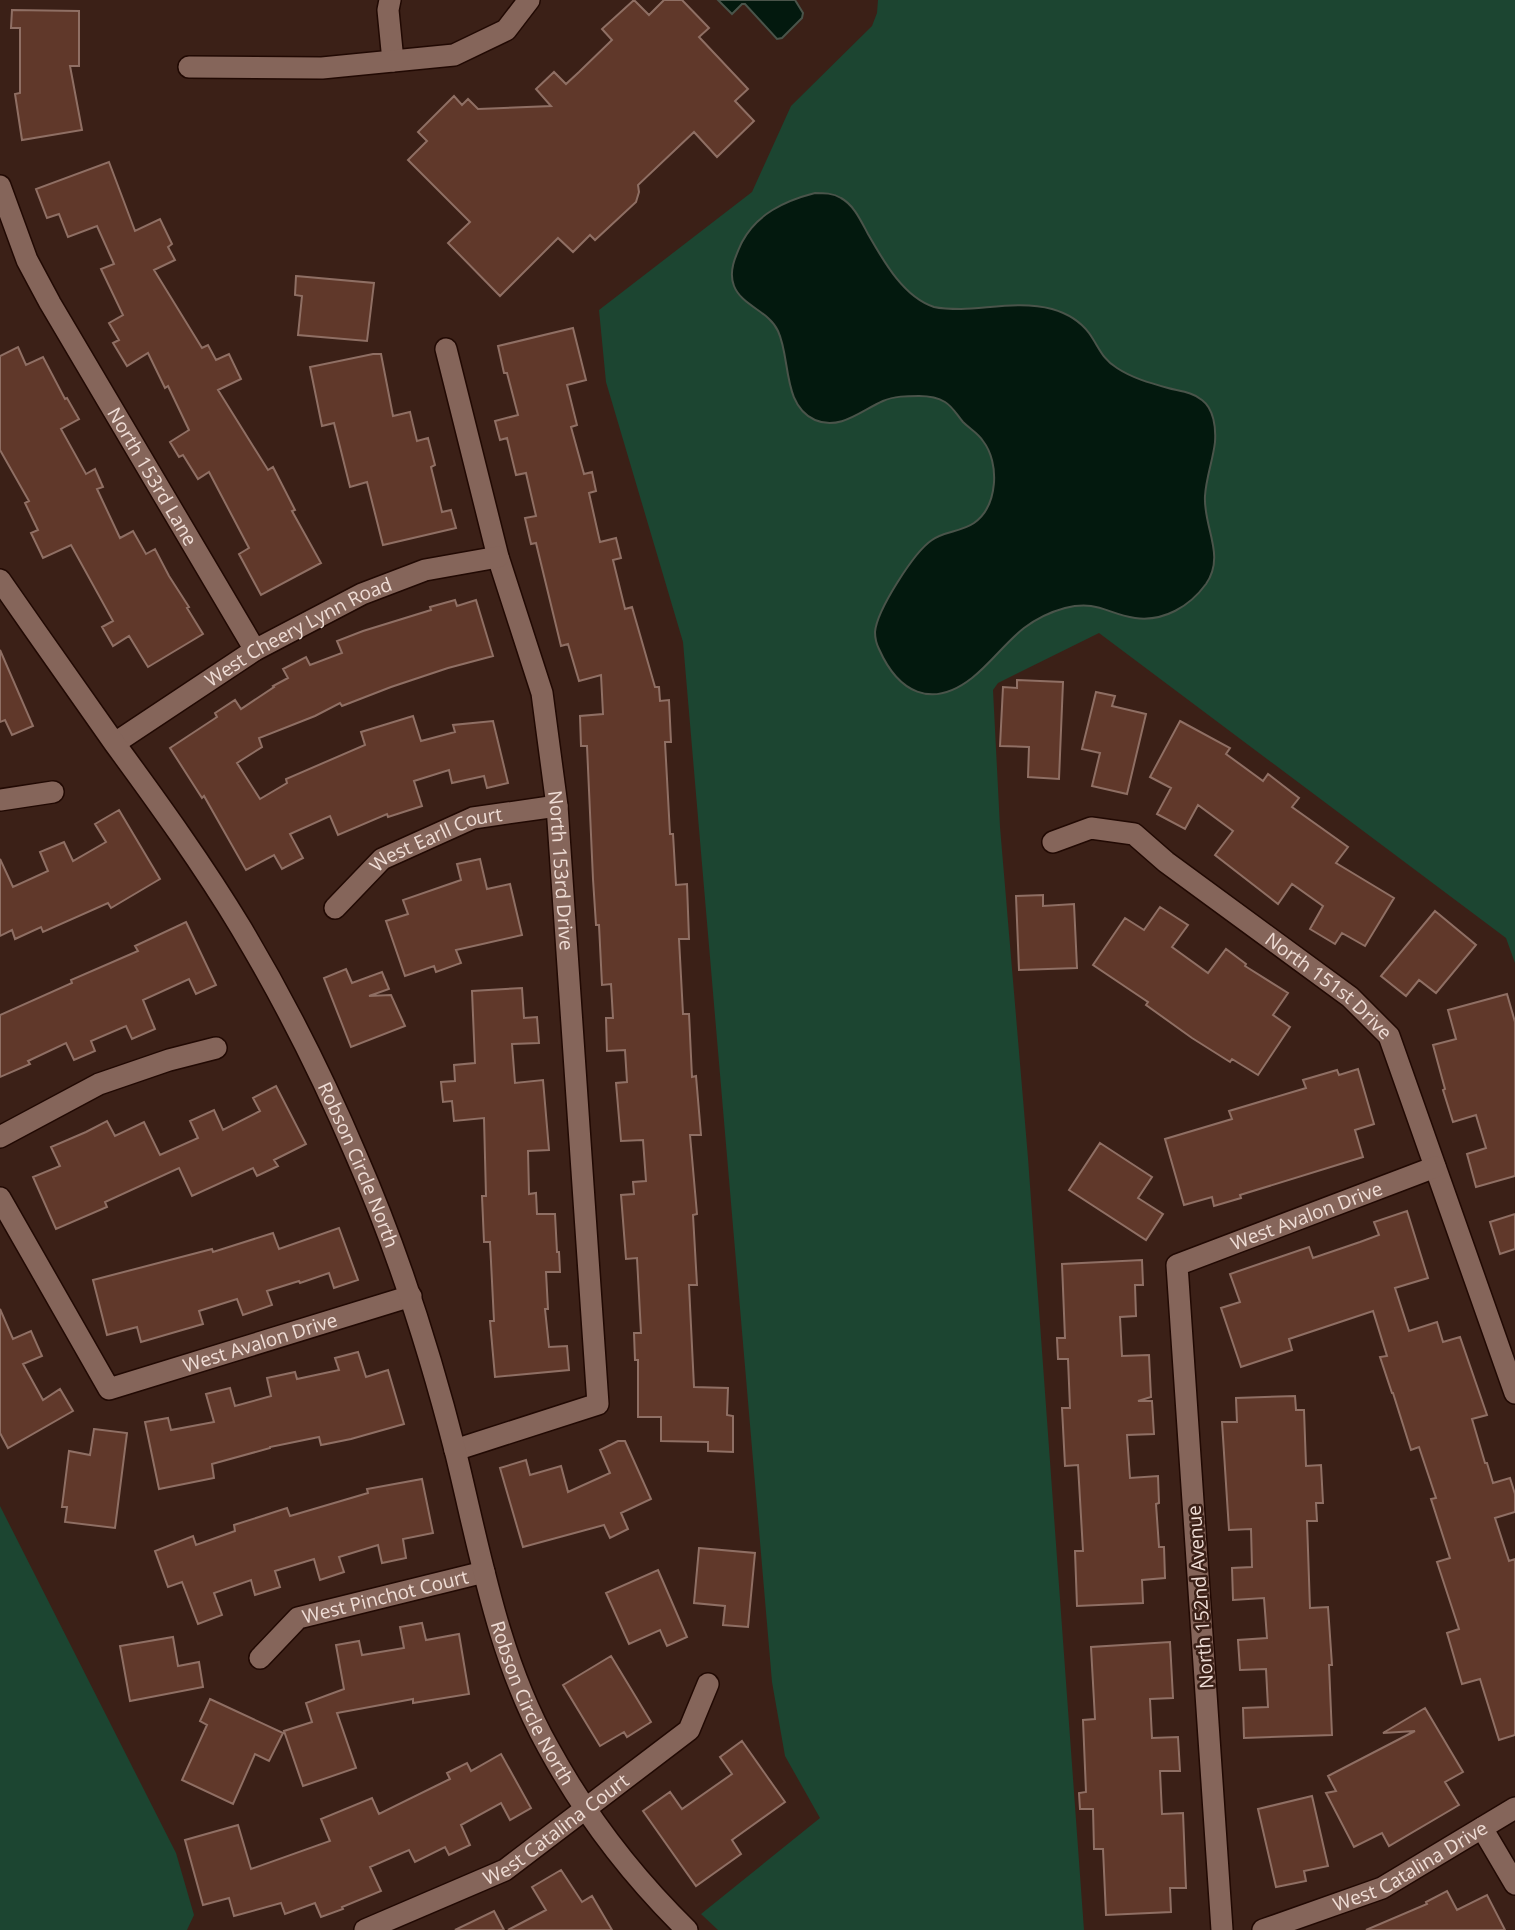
<svg xmlns="http://www.w3.org/2000/svg" width="1515" height="1930" viewBox="0 0 1515 1930" font-family="'Open Sans',sans-serif">
<rect width="100%" height="100%" fill="#3b2017"/>
<path fill="#1c4531" d="M878,0H1515V963L1506,938L1099,633L998,683L993,690L1000,827L1028,1158L1084,1930H718L701,1914L820,1818L785,1756L772,1682L683,642L606,382L599,310L752,192L791,106L872,26L877,13Z
M0,1506L176,1853L194,1915L187,1930H0Z"/>
<path fill="#03190e" stroke="#4a544a" stroke-width="2" d="M718,0H795L803,13L802,18L782,38L777,39L745,4H742L732,14Z
M815,193C824,193 833,193 841,198C854,205 861,221 868,234C883,260 903,297 934,307C943,309 952,309 961,309C991,308 1023,301 1052,309C1066,313 1080,321 1089,333C1099,347 1102,359 1117,368C1132,378 1150,383 1168,388C1179,391 1193,392 1202,400C1214,409 1216,428 1215,442C1213,460 1206,478 1205,496C1203,527 1226,555 1206,584C1190,606 1164,622 1135,618C1107,614 1098,600 1065,608C1050,612 1036,619 1024,628C1005,643 991,663 972,678C931,710 898,692 879,649C876,643 875,639 875,632C877,610 914,552 932,540C944,531 961,532 974,523C998,506 1000,463 983,441C978,433 970,429 963,422C957,415 953,407 945,402C937,397 928,396 919,396C907,396 894,396 883,401C862,410 840,431 815,420C782,405 791,359 778,331C769,311 742,306 734,286C728,271 736,255 742,242C757,214 784,201 815,193Z"/>
<path fill="#60382a" stroke="#8f6f64" stroke-width="2" d="M634,0L649,15L664,0H682L709,28L699,37L748,89L735,101L754,121L717,157L694,132L638,185L639,192L636,202L595,240L590,235L573,252L558,238L500,296L448,243L470,222L408,160L427,141L418,132L454,96L462,105L468,99L478,109L551,106L536,89L554,72L566,84L579,72L612,40L602,29Z
M12,10L79,11V66H70L82,130L22,140L15,94L20,93V28H11Z
M109,162L135,231L160,219L172,244L168,247L175,260L154,270L202,348L208,345L216,360L229,354L241,379L218,390L268,470L273,467L295,510L292,511L321,563L261,595L239,554L249,548L209,472L198,479L183,455L179,457L170,442L189,430L168,386L165,388L148,353L127,366L113,343L119,340L109,323L123,315L101,269L114,264L97,226L68,237L59,214L47,218L36,189Z
M296,276L374,283L367,341L298,335L302,296L295,295Z
M573,328L586,380L567,385L577,425L571,427L584,474L592,472L596,491L589,493L600,542L616,538L621,558L613,560L625,609L632,607L655,687H659L660,701L669,700L671,742H665L670,834H673L676,885L687,884L689,939H679L683,1014H689L692,1077L696,1076L701,1135H690L697,1214L693,1215L697,1285H689L694,1387L728,1388L727,1415L733,1416V1452L708,1451V1442L661,1441V1417H638V1360H635L634,1333H641L637,1258L626,1259L621,1195L634,1194L633,1182L646,1181L643,1140L621,1141L616,1083L627,1082L625,1050L607,1051L606,1018H613L611,984L602,985L599,925H596L593,879L587,746H581L580,716L603,714L601,675L579,681L568,644L561,646L536,543L531,544L525,518L536,516L526,473L516,475L507,438L500,440L495,421L518,415L507,373H504L498,346Z
M18,347L26,365L43,357L65,399L67,398L79,419L61,429L86,474L95,469L103,487L97,489L120,538L133,531L146,554L155,549L169,576L189,607L187,608L203,634L148,667L129,636L113,646L102,627L113,621L71,545L43,558L31,533L38,530L25,503L29,501L0,450V356Z
M373,354H381L393,416L410,412L417,441L428,438L435,465L431,467L442,512L451,510L456,528L383,545L367,482L350,487L334,423L322,426L310,367Z
M455,600L457,606L476,600L493,656L448,668L391,687L342,706L340,703L315,716L259,738L262,747L237,763L260,799L287,783L286,779L365,745L361,732L413,716L421,741L455,732L453,725L493,721L508,783L487,788L484,776L452,783L449,770L414,781L422,806L388,817L387,814L338,835L330,816L290,834L303,858L282,869L274,855L246,870L204,796L202,798L170,748L217,717L215,713L235,700L241,709L274,687L273,686L288,678L283,669L306,657L310,665L342,653L337,641L363,631L431,610L430,607Z
M0,650L33,726L12,735L5,720L0,722Z
M1017,680L1063,682L1059,779L1028,777L1029,747L1000,746L1003,687L1017,688Z
M1096,692L1115,696L1112,706L1146,714L1127,794L1092,786L1100,753L1082,749Z
M1180,721L1230,748L1226,754L1263,781L1268,774L1299,798L1292,807L1348,847L1336,863L1394,898L1365,946L1342,933L1335,944L1310,929L1323,906L1292,884L1278,904L1215,855L1233,831L1198,805L1185,829L1157,814L1171,788L1150,777Z
M119,810L160,879L111,908L108,903L43,932L41,927L15,939L12,930L0,936V859L13,887L48,871L40,852L64,842L73,861L106,842L95,824Z
M480,859L487,889L510,884L522,935L456,950L461,963L436,972L434,966L405,976L386,921L408,914L403,900L461,880L457,864Z
M1043,895V906L1074,904L1077,968L1019,970L1016,896Z
M1160,907L1188,925L1172,947L1208,973L1226,949L1246,964L1245,966L1288,993L1273,1015L1290,1027L1258,1075L1232,1059L1230,1062L1192,1038L1146,1005L1148,1002L1093,965L1125,918L1144,930Z
M1435,911L1476,945L1436,993L1419,980L1406,996L1381,976Z
M186,922L216,985L196,994L189,979L143,1000L155,1029L132,1039L126,1026L91,1041L95,1051L74,1060L66,1043L28,1061L30,1064L0,1077V1015L72,983L71,980L138,951L135,946Z
M346,969L352,983L382,972L389,989L369,996L391,995L405,1026L351,1047L324,978Z
M522,988L524,1018L537,1017L539,1043L512,1044L515,1083L543,1080L549,1150L528,1151L529,1194L536,1193L537,1214H555L557,1252H559L560,1272H546L548,1309H545L549,1347L567,1346L569,1370L495,1377L490,1321H494L490,1242H484L482,1196H486L484,1118L454,1121L452,1101L443,1102L441,1082L455,1081L454,1065L475,1063L472,991Z
M1507,994L1515,1022V1176L1476,1187L1467,1154L1486,1148L1476,1115L1453,1122L1443,1090L1445,1089L1433,1045L1456,1039L1448,1010Z
M1358,1069L1374,1124L1355,1130L1363,1157L1240,1195L1241,1198L1214,1206L1212,1197L1184,1205L1165,1139L1232,1119L1229,1111L1306,1088L1303,1080L1337,1070L1339,1075Z
M276,1086L306,1144L274,1160L278,1166L257,1176L253,1168L192,1196L179,1168L105,1202L107,1207L56,1229L33,1177L60,1166L51,1147L86,1132L107,1121L115,1136L144,1122L160,1155L198,1138L190,1121L214,1110L223,1130L260,1111L253,1098Z
M1100,1143L1152,1177L1138,1198L1163,1214L1146,1240L1069,1190Z
M1407,1211L1428,1278L1395,1288L1409,1331L1437,1322L1443,1342L1460,1337L1487,1415L1472,1419L1485,1463H1487L1493,1483L1510,1478L1515,1494V1512L1495,1518L1509,1561L1515,1559V1735L1499,1740L1480,1679L1462,1684L1447,1633L1459,1629L1437,1562L1450,1558L1431,1499L1436,1498L1419,1447L1411,1450L1393,1393H1392L1380,1357L1387,1356L1373,1311L1289,1339L1292,1350L1241,1367L1221,1308L1240,1302L1230,1274L1309,1247L1313,1258L1360,1242L1379,1235L1374,1222Z
M1515,1214V1249L1500,1254L1490,1222Z
M339,1228L358,1280L334,1288L329,1273L300,1283L299,1281L267,1291L272,1305L243,1315L237,1299L199,1311L203,1324L141,1342L137,1327L107,1335L93,1280L212,1249L213,1252L273,1233L279,1249Z
M1142,1260L1143,1285H1135L1136,1316L1120,1317L1122,1356L1149,1355L1151,1397L1138,1401H1152L1154,1434L1127,1435L1130,1478L1158,1476L1159,1503L1156,1504L1159,1547H1164L1165,1578L1142,1580L1143,1603L1077,1606L1075,1551H1083L1078,1465L1065,1466L1062,1408H1070L1068,1359H1058L1057,1338H1065L1062,1264Z
M0,1309L13,1339L31,1331L42,1356L23,1364L43,1400L60,1389L73,1411L8,1448L0,1433Z
M358,1352L366,1377L388,1370L404,1424L351,1439L321,1445L319,1437L270,1447V1448L212,1464L214,1478L159,1489L145,1422L168,1418L171,1430L214,1422L206,1394L230,1388L235,1406L271,1396L267,1378L295,1372L297,1379L339,1370L335,1358Z
M1295,1396L1296,1410H1304L1306,1466L1321,1465L1323,1503H1316L1317,1521H1307L1310,1608L1328,1607L1332,1665H1329L1332,1735L1244,1738L1243,1708L1268,1707L1266,1669L1240,1670L1238,1640L1267,1638L1264,1598L1233,1600L1232,1568L1252,1567L1251,1529L1229,1530L1222,1422H1237L1236,1398Z
M94,1429L127,1433L115,1528L65,1522L67,1507H62L69,1451L90,1455Z
M618,1441H625L651,1499L621,1513L628,1529L610,1538L604,1525L523,1547L500,1468L526,1460L530,1475L561,1466L568,1492L610,1473L600,1450Z
M422,1479L433,1533L403,1539L406,1558L382,1563L378,1545L339,1557L344,1572L320,1580L314,1559L275,1571L280,1587L255,1595L251,1580L214,1593L222,1615L198,1624L182,1582L168,1587L155,1551L193,1536L196,1545L235,1531L234,1525L287,1508L290,1516L368,1493L367,1489Z
M699,1548L755,1553L748,1627L723,1625L725,1606L694,1603Z
M658,1570L687,1637L667,1646L660,1630L629,1644L606,1593Z
M422,1623L426,1640L459,1634L469,1694L413,1703V1699L337,1713L356,1768L303,1786L284,1731L312,1722L306,1703L344,1689L336,1645L359,1641L362,1655L404,1648L400,1627Z
M173,1637L178,1666L199,1662L203,1687L130,1701L120,1646Z
M1170,1642L1173,1698L1150,1699L1152,1738L1178,1737L1180,1771H1160L1162,1814L1183,1813L1186,1888H1170L1171,1912L1106,1915L1103,1849H1094L1093,1809H1080L1079,1793L1086,1792L1083,1720L1095,1719L1091,1647Z
M611,1656L651,1722L627,1737L624,1732L600,1746L563,1685Z
M210,1699L283,1733L269,1761L255,1754L233,1804L182,1780L207,1725L200,1721Z
M1425,1708L1463,1772L1445,1782L1459,1805L1389,1846L1382,1833L1354,1847L1326,1793L1336,1791L1328,1776L1415,1731L1383,1733Z
M742,1741L785,1802L732,1840L741,1854L696,1886L643,1811L670,1792L682,1809L732,1774L720,1757Z
M501,1754L531,1808L510,1820L501,1803L461,1825L470,1845L449,1855L445,1847L415,1862L409,1850L370,1867L381,1891L342,1907L343,1909L321,1917L315,1903L285,1914L281,1903L234,1916L229,1898L203,1905L185,1840L238,1825L251,1869L330,1841L321,1819L372,1798L379,1814L450,1779L447,1773L467,1763L471,1771Z
M1312,1796L1328,1866L1304,1871L1306,1881L1276,1887L1258,1809Z
M561,1870L582,1902L592,1896L612,1930H508L546,1910L532,1887Z
M1447,1891L1457,1910L1487,1895L1505,1930H1366L1427,1904L1426,1902Z
M494,1911L504,1930H455Z"/>
<g fill="none" stroke-linecap="round" stroke-linejoin="round">
<defs>
<g id="street">
<path d="M390,0L388,10L393,61"/>
<path d="M189,67L322,68L454,55L506,30L529,0"/>
<path id="s1" d="M0,186L27,260L50,303L255,650"/>
<path id="s2" d="M446,349L498,557L542,693L557,806L598,1404L455,1450"/>
<path id="s3" d="M115,743L255,650L362,594L425,570L498,557"/>
<path d="M0,800L53,792"/>
<path id="s4" d="M1053,842L1091,828L1134,834L1166,862L1350,997L1389,1036L1515,1393"/>
<path id="s5" d="M335,908L382,859L473,818L557,806"/>
<path d="M0,1137L99,1084L169,1060L216,1048"/>
<path id="s6" d="M0,1198L109,1389L411,1296"/>
<path id="s7" d="M260,1658L298,1618L484,1572"/>
<path d="M1482,1828L1515,1884"/>
<path id="s8" d="M365,1930L505,1870L689,1730L708,1684"/>
<path id="s9" d="M1222,1930L1177,1265L1435,1167"/>
<path id="s10" d="M1263,1930L1382,1888L1515,1808"/>
</g>
<g id="secondary">
<path id="s11" d="M0,580C38,635 77,690 115,744C159,804 203,865 241,928C284,1000 323,1077 356,1155C398,1251 430,1352 456,1454C480,1552 498,1658 548,1747C584,1813 633,1877 687,1930"/>
</g>
</defs>
<use href="#street" stroke="#210903" stroke-width="24"/>
<use href="#secondary" stroke="#210903" stroke-width="24"/>
<use href="#street" stroke="#85655a" stroke-width="21"/>
<use href="#secondary" stroke="#85655a" stroke-width="21"/>
</g>
<g text-anchor="middle" stroke-width="5" stroke-linejoin="round" paint-order="stroke">
<g font-size="19" fill="#efddd6" stroke="#3b2017">
<text dy="7" stroke="none"><textPath href="#s1" startOffset="329">North 153rd Lane</textPath></text>
<text dy="7" stroke="none"><textPath href="#s3" startOffset="215">West Cheery Lynn Road</textPath></text>
<text dy="7" stroke="none"><textPath href="#s5" startOffset="126">West Earll Court</textPath></text>
<text dy="7" stroke="none"><textPath href="#s2" startOffset="536">North 153rd Drive</textPath></text>
<text dy="7" stroke="none"><textPath href="#s4" startOffset="331">North 151st Drive</textPath></text>
<text dy="7" stroke="none"><textPath href="#s11" startOffset="688">Robson Circle North</textPath></text>
<text dy="7" stroke="none"><textPath href="#s9" startOffset="805">West Avalon Drive</textPath></text>
<text dy="7" stroke="none"><textPath href="#s6" startOffset="378">West Avalon Drive</textPath></text>
<text transform="translate(1200 1597) rotate(-94)" y="7">North 152nd Avenue</text>
<text dy="7" stroke="none"><textPath href="#s7" startOffset="145">West Pinchot Court</textPath></text>
<text dy="7" stroke="none"><textPath href="#s11" startOffset="1255">Robson Circle North</textPath></text>
<text dy="7" stroke="none"><textPath href="#s8" startOffset="217">West Catalina Court</textPath></text>
<text dy="7" stroke="none"><textPath href="#s10" startOffset="161">West Catalina Drive</textPath></text>
</g>
</g>
</svg>
